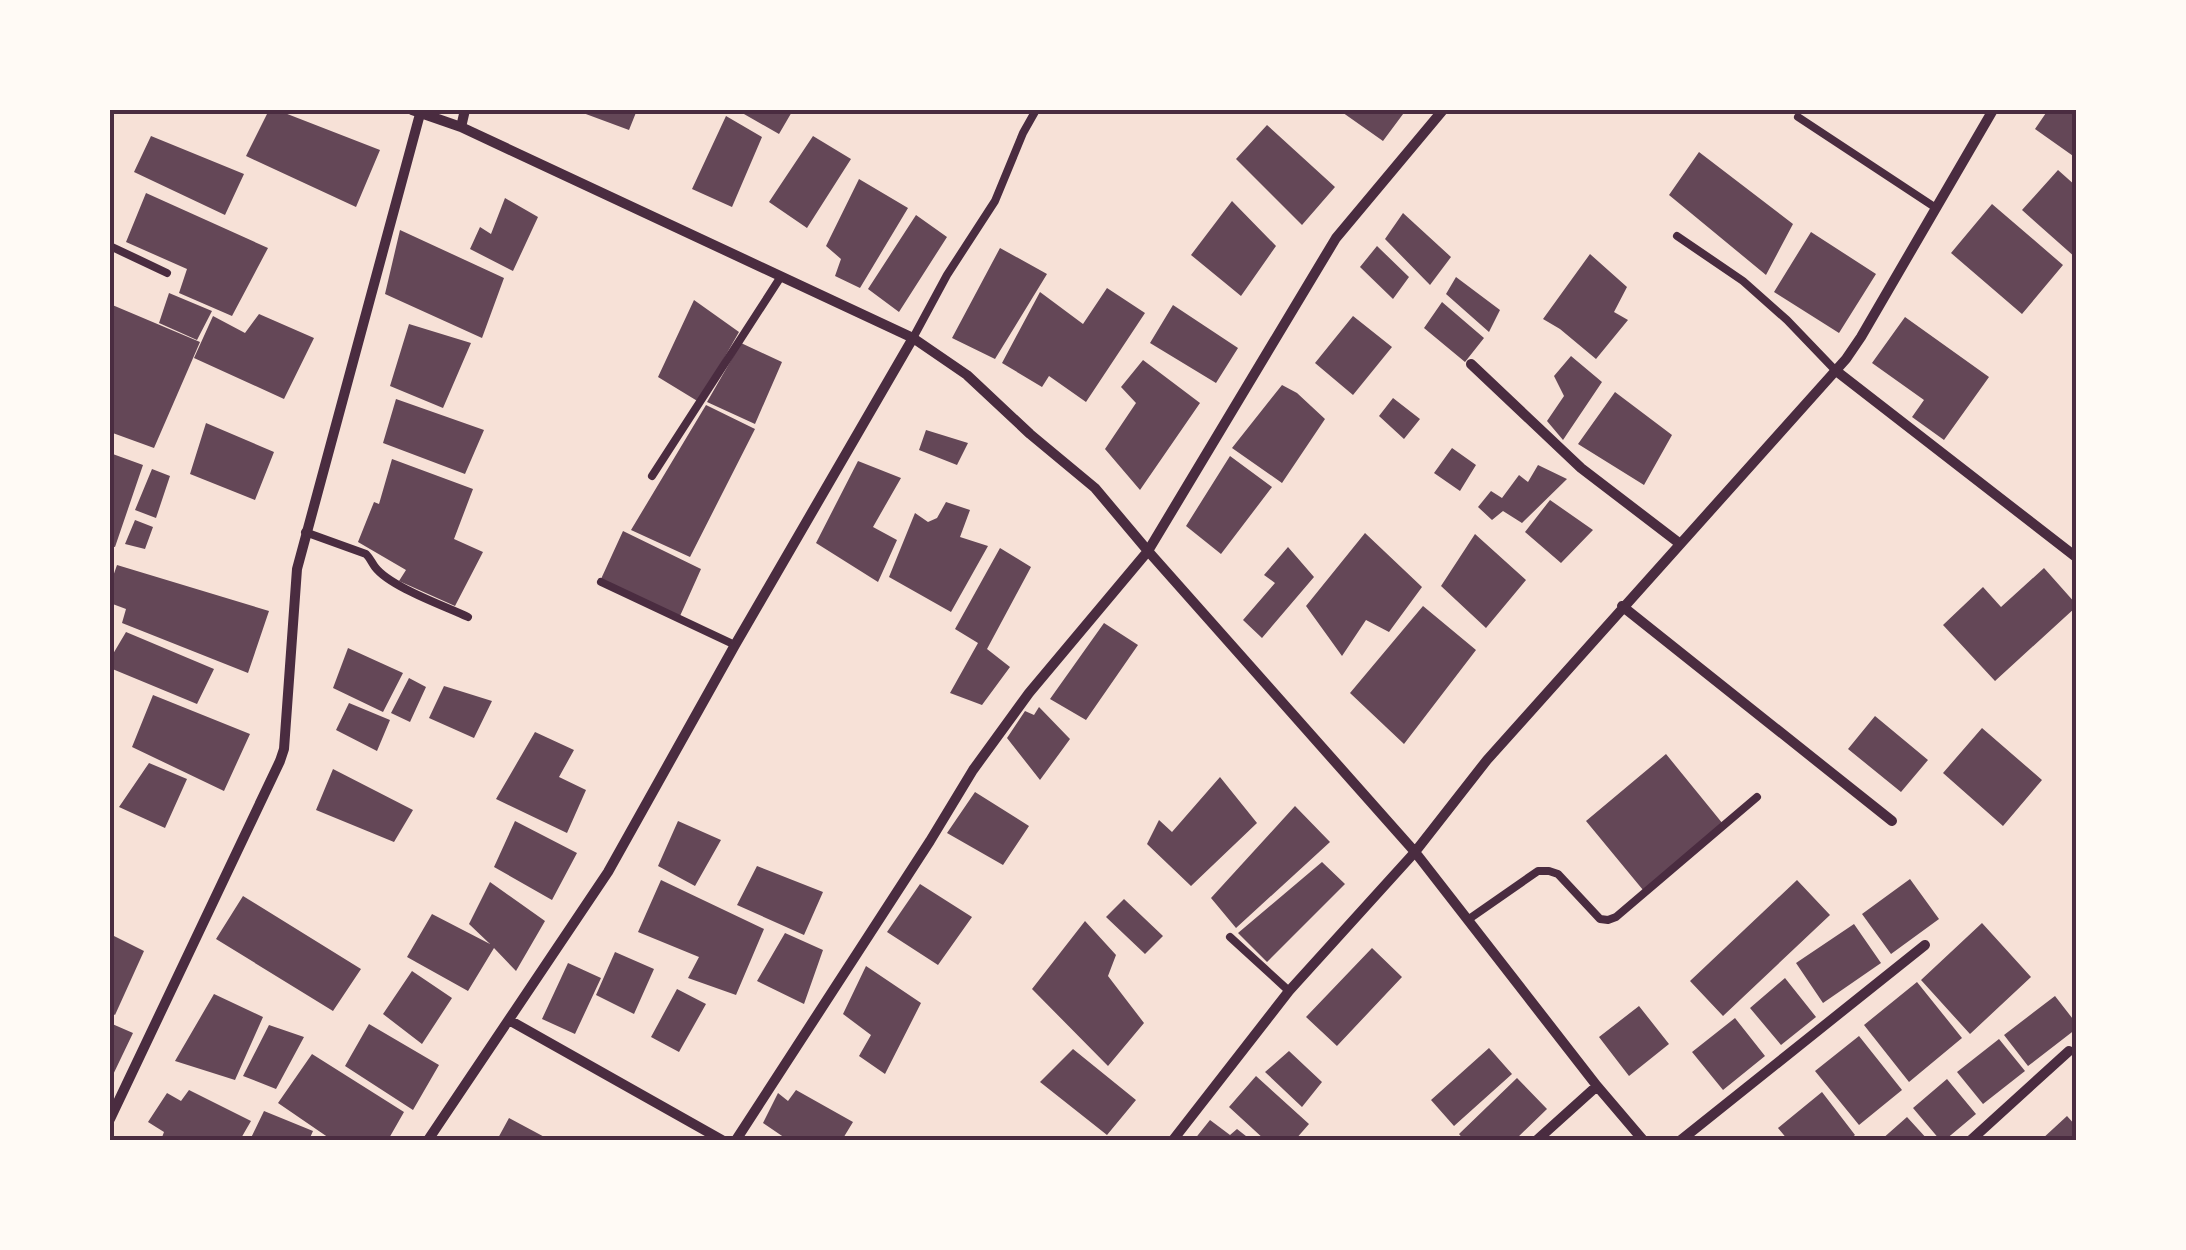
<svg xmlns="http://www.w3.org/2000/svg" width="2186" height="1250" viewBox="0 0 2186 1250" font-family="'DejaVu Sans',sans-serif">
<rect width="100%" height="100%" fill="#f7e1d7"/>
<path fill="#644757" d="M269,110H277L380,150L356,207L246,156Z
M575,110H637L629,130Z
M737,110H793L779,134Z
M1339,110H1406L1383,141Z
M2048,110H2076V158L2035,129Z
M726,116L762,137L732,207L692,189Z
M1267,125L1335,187L1302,225L1236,159Z
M151,136L244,174L225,215L134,172Z
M813,136L851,159L807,228L769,202Z
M1699,152L1793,224L1766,275L1669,195Z
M2058,170L2076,186V258L2022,210Z
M859,179L908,208L860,288L835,276L841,259L826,246Z
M146,193L268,248L232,316L179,293L187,269L126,242Z
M505,198L538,217L513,271L470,249L480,227L491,234Z
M1232,201L1276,246L1241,296L1191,255Z
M1992,204L2063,265L2022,314L1951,253Z
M1403,213L1451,257L1430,285L1385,239Z
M916,215L947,237L899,312L868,289Z
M400,230L504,278L482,338L385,294Z
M1811,232L1876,274L1839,333L1774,292Z
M1377,246L1409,277L1393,299L1360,267Z
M1000,248L1047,274L995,359L952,338Z
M1590,254L1627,287L1614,312L1628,320L1596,359L1560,329L1543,319Z
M1456,277L1500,310L1489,332L1446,294Z
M1107,288L1145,313L1086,402L1049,376L1042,387L1002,363L1040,292L1083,324Z
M169,293L212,311L197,340L159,323Z
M694,300L739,332L699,402L658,377Z
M1442,302L1484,338L1465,362L1424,328Z
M110,304L200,342L154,448L110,432Z
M1173,305L1238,348L1216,383L1150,343Z
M259,314L314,338L284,399L194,358L213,316L245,333Z
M1353,316L1392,347L1353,395L1315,363Z
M1905,317L1989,377L1944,440L1912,417L1924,400L1872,363Z
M409,324L471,343L443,408L390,386Z
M741,343L782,362L755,424L707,402Z
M1571,356L1602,382L1563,440L1547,421L1564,396L1554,376Z
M1143,360L1200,403L1140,490L1105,449L1136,403L1121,387Z
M1282,385L1297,393L1325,419L1282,483L1232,448Z
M1615,392L1672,435L1644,485L1578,444Z
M1393,398L1420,419L1404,439L1379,416Z
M396,399L484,430L465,474L383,443Z
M706,405L755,429L690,557L631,530Z
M206,423L274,452L255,500L190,474Z
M926,430L968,443L957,465L919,450Z
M1452,448L1476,465L1460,491L1434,473Z
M110,453L143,465L115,547L110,546Z
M1230,456L1272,487L1221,554L1186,526Z
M392,459L473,489L454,539L483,552L455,606L399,581L406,570L358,542L374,502L379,504Z
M858,461L901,478L873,527L897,540L878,582L816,543Z
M1538,465L1567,479L1522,523L1503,511L1492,520L1478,507L1491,491L1502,498L1519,475L1528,482Z
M152,469L170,476L156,518L135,510Z
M1550,500L1593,530L1561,563L1525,532Z
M946,502L970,510L960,537L988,546L951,612L889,577L915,513L928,522L937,518Z
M135,520L153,527L145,549L125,544Z
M623,531L701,569L680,616L601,579Z
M1365,533L1422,587L1389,632L1366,620L1342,656L1306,606Z
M1475,534L1526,580L1486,628L1441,586Z
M1288,547L1314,577L1262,638L1243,620L1275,583L1264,575Z
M1000,548L1031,567L987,649L1010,667L982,705L950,693L978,643L955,629Z
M117,565L269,611L248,673L122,623L126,609L110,603V585Z
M2044,568L2076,604V607L1995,681L1943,625L1983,587L2001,607Z
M1423,606L1476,650L1404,744L1350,693Z
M1104,623L1138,645L1086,720L1050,699Z
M126,632L214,669L197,704L110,668V659Z
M348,648L403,673L383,712L333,688Z
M409,678L426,687L410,722L391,713Z
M444,686L492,701L474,738L429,718Z
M153,695L250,734L224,791L132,747Z
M349,703L390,720L377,751L336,730Z
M1039,707L1070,739L1040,780L1007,738L1025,711L1034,715Z
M1875,716L1928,760L1901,792L1848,749Z
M1982,728L2042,780L2003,826L1943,773Z
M535,732L574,750L559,777L586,790L567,833L496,799Z
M1666,754L1723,824L1643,890L1586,821Z
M149,763L187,779L165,828L119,807Z
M333,769L413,810L394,842L316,810Z
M1220,777L1257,823L1191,886L1147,844L1159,820L1172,832Z
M975,792L1029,826L1003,865L947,833Z
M1295,806L1330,842L1236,928L1211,898Z
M515,821L577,853L552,900L494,867Z
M678,821L721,840L695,886L658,866Z
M1322,862L1345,884L1267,962L1238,933Z
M757,866L823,892L804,935L737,905Z
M1910,879L1939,919L1891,954L1862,914Z
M661,880L764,929L736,995L688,978L699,957L638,932Z
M1797,880L1830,915L1723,1016L1690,981Z
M490,882L545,921L516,971L494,948L468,991L407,957L432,914L490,944L469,924Z
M920,884L972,917L938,965L887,932Z
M243,896L361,969L333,1011L216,939Z
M1124,899L1163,936L1145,954L1106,917Z
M1085,921L1116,955L1108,976L1144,1023L1108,1066L1032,989Z
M1982,923L2031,977L1970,1034L1921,980Z
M1854,924L1881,963L1823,1003L1796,963Z
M785,933L823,950L804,1004L757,981Z
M110,934L144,951L115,1015L110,1012Z
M1372,948L1402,977L1337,1046L1306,1017Z
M615,952L654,969L634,1014L596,995Z
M568,963L601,978L575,1034L542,1019Z
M866,966L921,1003L885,1074L859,1056L871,1035L843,1014Z
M412,971L452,998L422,1044L383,1014Z
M1785,978L1816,1017L1781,1045L1750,1008Z
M1917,982L1962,1038L1909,1082L1864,1025Z
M677,989L706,1004L679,1052L651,1037Z
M214,994L263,1017L235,1080L175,1061Z
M2055,996L2076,1023V1029L2028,1066L2004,1035Z
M1639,1006L1669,1044L1629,1076L1599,1037Z
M1735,1018L1765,1056L1723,1090L1692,1052Z
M110,1023L133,1033L110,1081Z
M369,1024L439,1065L413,1110L345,1066Z
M269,1025L304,1037L276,1089L243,1076Z
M1859,1036L1902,1090L1859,1125L1815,1071Z
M1999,1039L2025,1071L1983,1104L1957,1072Z
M1489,1048L1512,1074L1454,1126L1431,1100Z
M1073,1049L1136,1100L1107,1135L1040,1082Z
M1289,1051L1322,1082L1302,1107L1265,1072Z
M312,1054L404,1112L388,1140H332L278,1103Z
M1256,1076L1309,1124L1295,1140H1265L1229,1107Z
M1517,1078L1547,1109L1515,1140H1464L1459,1134Z
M1947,1079L1976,1114L1945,1140H1940L1913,1108Z
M189,1090L251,1121L240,1140H161L164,1132L148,1122L167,1093L181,1101Z
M796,1090L853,1122L842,1140H788L763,1123L778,1093L788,1101Z
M1822,1092L1855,1135L1849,1140H1788L1778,1128Z
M264,1111L313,1131L309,1140H250Z
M2067,1116L2076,1126V1140H2041Z
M1907,1117L1928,1140H1881Z
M509,1118L550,1140H497Z
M1210,1120L1230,1135L1237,1129L1251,1140H1194Z"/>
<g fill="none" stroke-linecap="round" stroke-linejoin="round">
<path stroke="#4a2c40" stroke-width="8" d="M1798,117L1936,208
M1677,236L1743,281L1787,320L1835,370
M110,246L167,273
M913,338L947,275L995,201L1023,133L1036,110
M652,476L780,278
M305,532L366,554C370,558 372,563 375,567C390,587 445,606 468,617
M601,582L735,645
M1469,919L1538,871H1549L1558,874L1600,919L1608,920L1616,917L1757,797
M1230,937L1289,991"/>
<path stroke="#4a2c40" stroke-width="10" d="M412,110L461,127L913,338L967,375L1030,434L1095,488L1148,551L1415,852L1597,1086L1643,1140
M461,127L465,110
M1471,364L1581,468L1679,543
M1835,370L2076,557
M1622,606L1892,821
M509,1020L722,1140
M110,1119L280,761L284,749L297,569L420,114
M428,1140L608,872L735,645L913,338
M736,1140L930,841L973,770L1029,693L1148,551L1336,238L1443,110
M1173,1140L1289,991L1415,852L1487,760L1846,359L1861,337L1993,110
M1537,1140L1597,1086
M1681,1140L1925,945
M1971,1140L2069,1051"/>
</g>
<rect width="2186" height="1250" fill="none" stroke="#fffaf5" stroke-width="225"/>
<rect x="112" y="112" width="1962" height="1026" fill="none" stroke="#4a2c40" stroke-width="4"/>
</svg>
